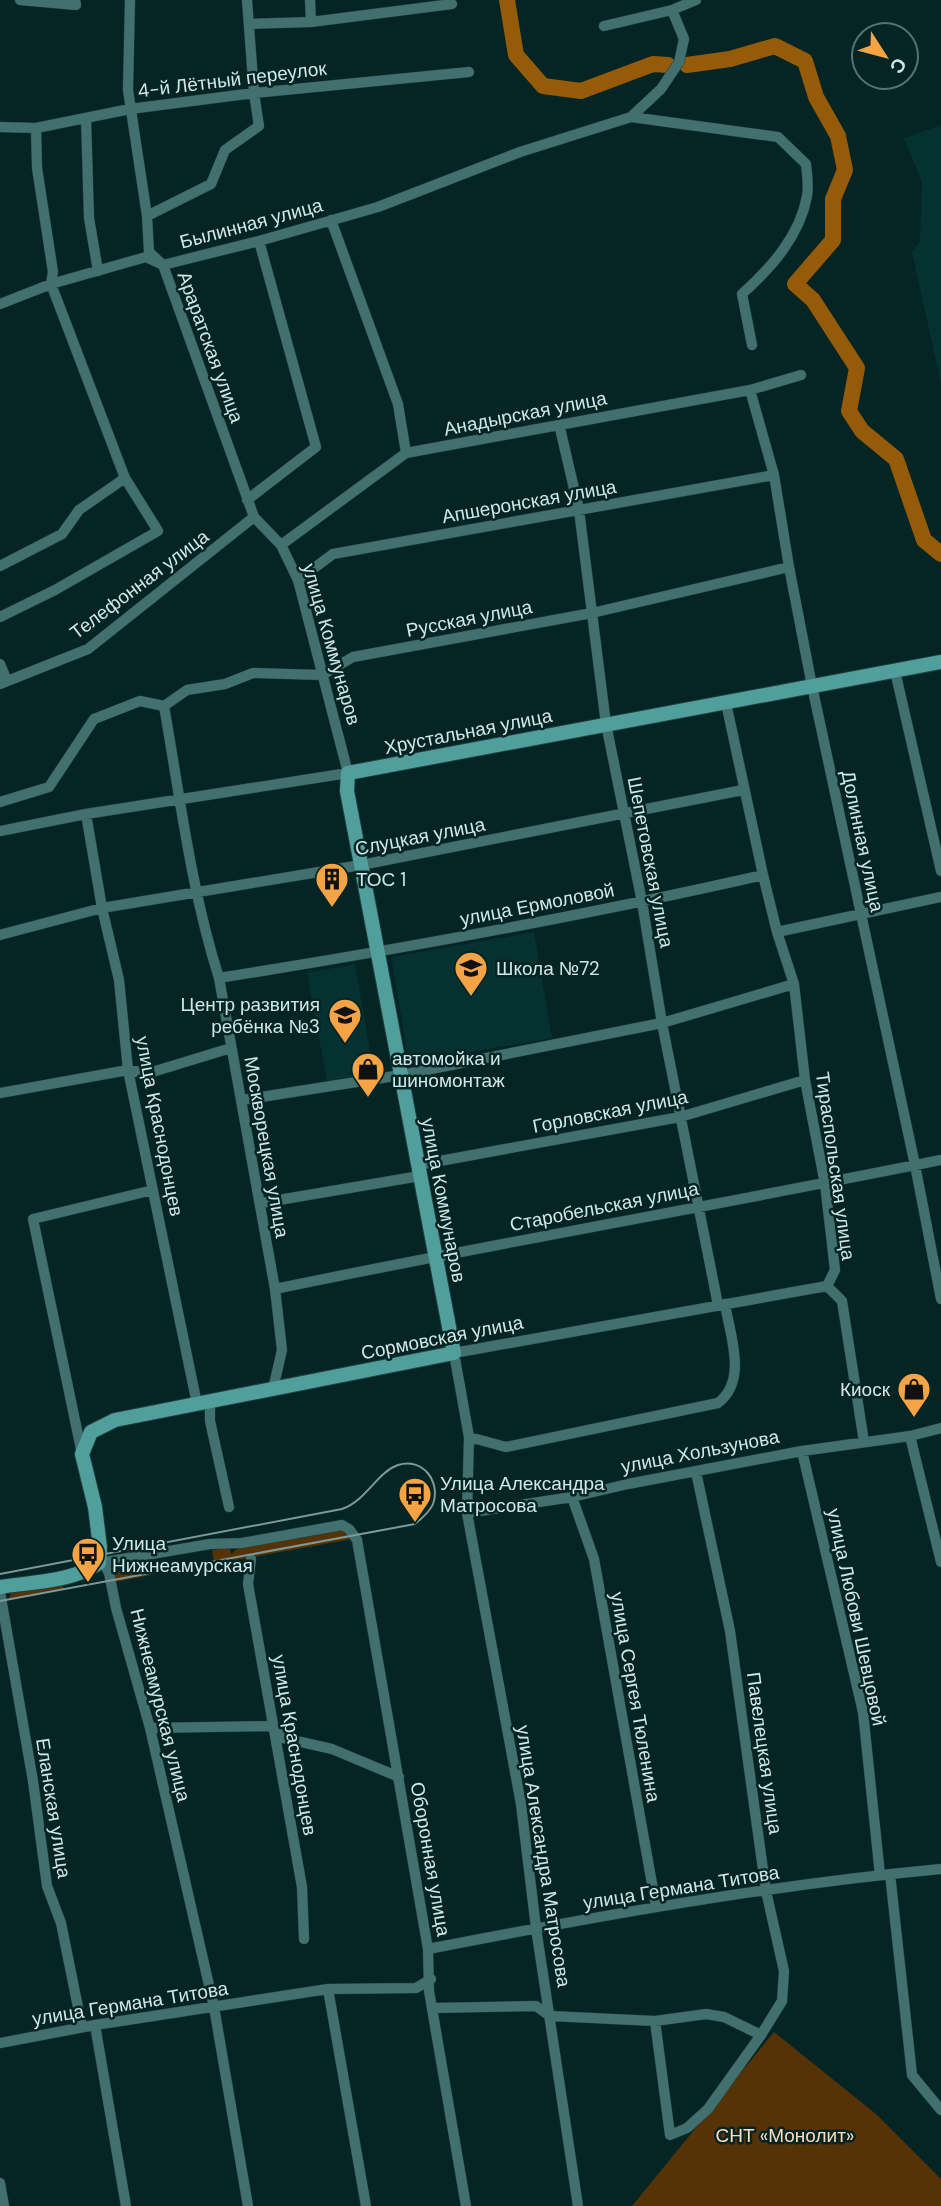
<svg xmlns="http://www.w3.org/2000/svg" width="941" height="2206" viewBox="0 0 941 2206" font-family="'DM Sans',sans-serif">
<rect width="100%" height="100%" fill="#052424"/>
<path fill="#063131" d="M941,125V384L912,252L920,241L922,182L904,138Z
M534,932L552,1038L409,1063L391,957Z
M355,964L374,1073L327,1081L307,973Z"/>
<path fill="#563306" d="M341,1528L348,1532L352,1539L214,1564L212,1550L230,1548L231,1554L239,1547Z
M188,1563V1568L182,1569L115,1582L114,1577C120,1566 133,1569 143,1570C153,1572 177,1565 188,1563Z
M60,1584L65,1589L11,1600L9,1598L12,1592Z
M774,2032L876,2114L941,2179V2206H632Z"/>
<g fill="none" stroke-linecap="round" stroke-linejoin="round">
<path stroke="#955b09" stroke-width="16" d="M507,0L516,55L543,86L581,91L653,64L668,65
M687,65L730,59L775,46L805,61L816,97L838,136L845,170L833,199V240L795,284L813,300L857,368L849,411L862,431L896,459L924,540L941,554"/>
<defs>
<path id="street" d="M20,0L76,5L75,0
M310,0L311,22
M250,24L311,22L452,4
M604,26L672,10
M631,117L778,137L806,164C807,174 809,186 807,196C800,236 771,268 742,294L752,345
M86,118L89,218L98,271
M0,127L36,128L130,109L254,93L469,72
M147,216L211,184L225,150L259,126L254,93L247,0
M331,220L398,404L406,453
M0,304L51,284L146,257L163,265L259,241L378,207L520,152L631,117L661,89L679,62L684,39L672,10L696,0
M750,390L774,475L789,567L812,686L915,1165L941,1299
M559,424L579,510L606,724L642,902L662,1023L718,1305
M247,500L316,447L259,241
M281,545L406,453L750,390L801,375
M0,566L62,534L79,510L125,478
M298,580L333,554L774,475
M0,617L55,590L158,531L125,478L51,284L53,272L37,168L36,128
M0,664L7,681
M895,671L941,871
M0,684L88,649L254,517
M726,703L763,875
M164,706C180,797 191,890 219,978L275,1289L282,1350L273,1389
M164,706L187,690L225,684L253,673L322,675L353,657L592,613L789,567
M0,802L49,787L94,719L140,701L164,706
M86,814L102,908L119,980L128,1070L197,1404
M0,831L86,814L348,773L298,580L281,545L254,517L163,265L149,252L147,216L128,90L130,0
M777,932L794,984L805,1080L825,1184L835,1270L827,1286L842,1301L864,1442
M0,935L102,908L361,865L743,790
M219,978C401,949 583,916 763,875L777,932L941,897
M0,1093L128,1070L149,1073L231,1048
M242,1100L401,1075L662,1023L794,984
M418,1165L680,1117L805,1080
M261,1203L420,1176
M275,1289C496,1243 719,1205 941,1160
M210,1401V1421L229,1507
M910,1436L941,1562
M469,1437L506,1447L718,1403C748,1380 730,1336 725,1304
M802,1451L863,1712L880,1875
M82,1454L33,1219L153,1190
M572,1497L594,1559L656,1906
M467,1513L572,1497L628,1484L802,1451L910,1436L941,1428
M251,1559L248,1584L302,1887L304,1939
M99,1563L210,1544L242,1543L342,1525L349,1529L357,1540L428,1949L429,1991L466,2206
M99,1563L105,1565L109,1573L116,1608L150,1728L214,2007L248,2206
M0,1592L33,1781L47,1886L61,1923L82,2027
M150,1728L273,1726L283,1738L332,1749L399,1777
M890,1874L912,2075L941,2110
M428,1949C598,1916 769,1885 941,1869
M328,1989L366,2206
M433,2008L536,2006L550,2016L655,2021L706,2014L724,2017L761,2035
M655,2021L670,2135L687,2128L708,2109L761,2035L782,2001L784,1971L766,1891L730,1631L696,1472
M95,2025L126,2206
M0,2043L95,2025L328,1989L416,1988L431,1979
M0,2183L4,2206
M578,2206L536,1928L521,1804L467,1513L469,1437L454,1353L827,1286"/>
<path id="secondary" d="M0,1587C32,1582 72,1582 99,1563L100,1547L95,1507L82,1454L91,1432L115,1420L454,1353L347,791L348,773L941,662"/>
</defs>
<use href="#street" stroke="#223f3f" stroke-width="11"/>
<use href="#secondary" stroke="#223f3f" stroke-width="16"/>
<use href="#street" stroke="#42706f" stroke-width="10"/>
<use href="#secondary" stroke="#519f9d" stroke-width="14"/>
<path stroke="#7e9797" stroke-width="2" d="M0,1574L342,1509C367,1500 377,1472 398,1465C423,1457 441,1482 433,1504C430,1512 421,1519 415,1524L0,1601"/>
</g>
<defs>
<symbol id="building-pin" viewBox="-11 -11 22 30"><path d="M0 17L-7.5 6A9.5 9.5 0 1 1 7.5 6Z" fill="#f4a345" stroke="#052424"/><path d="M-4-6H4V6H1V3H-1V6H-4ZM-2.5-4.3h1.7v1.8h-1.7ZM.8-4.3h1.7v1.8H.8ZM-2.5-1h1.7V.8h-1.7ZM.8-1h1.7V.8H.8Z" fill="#111"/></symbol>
<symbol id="school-pin" viewBox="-11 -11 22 30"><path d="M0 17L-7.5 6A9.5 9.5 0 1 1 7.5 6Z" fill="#f4a345" stroke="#052424"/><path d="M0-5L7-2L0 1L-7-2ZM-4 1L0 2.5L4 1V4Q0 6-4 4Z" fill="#111"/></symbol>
<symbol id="shop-pin" viewBox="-11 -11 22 30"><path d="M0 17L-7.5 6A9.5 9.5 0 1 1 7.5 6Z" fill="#f4a345" stroke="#052424"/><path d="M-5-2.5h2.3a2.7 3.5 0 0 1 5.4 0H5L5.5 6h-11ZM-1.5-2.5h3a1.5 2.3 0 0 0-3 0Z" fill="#111"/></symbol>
<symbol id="bus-pin" viewBox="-11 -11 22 30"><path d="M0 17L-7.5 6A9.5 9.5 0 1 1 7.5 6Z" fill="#f4a345" stroke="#052424"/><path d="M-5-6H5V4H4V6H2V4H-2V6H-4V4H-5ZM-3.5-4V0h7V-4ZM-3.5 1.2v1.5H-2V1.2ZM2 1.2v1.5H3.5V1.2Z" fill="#111"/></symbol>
</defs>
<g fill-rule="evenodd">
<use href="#building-pin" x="313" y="860" width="38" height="52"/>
<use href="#school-pin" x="452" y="949" width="38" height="52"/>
<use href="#school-pin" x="326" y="996" width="38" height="52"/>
<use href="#shop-pin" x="349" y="1050" width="38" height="52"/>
<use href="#shop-pin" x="895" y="1370" width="38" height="52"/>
<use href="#bus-pin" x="396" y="1475" width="38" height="52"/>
<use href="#bus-pin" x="69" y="1535" width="38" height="52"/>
</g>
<g text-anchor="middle" stroke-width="5" stroke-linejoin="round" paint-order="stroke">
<g font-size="19" fill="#d1e7e6" stroke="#052424">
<text transform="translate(232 79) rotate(-7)" y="7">4-й Лётный переулок</text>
<text transform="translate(251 223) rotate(-15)" y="7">Былинная улица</text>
<text transform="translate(211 347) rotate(70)" y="7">Араратская улица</text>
<text transform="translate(525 413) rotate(-11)" y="7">Анадырская улица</text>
<text transform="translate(529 501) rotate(-10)" y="7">Апшеронская улица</text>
<text transform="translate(139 584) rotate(-37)" y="7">Телефонная улица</text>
<text transform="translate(469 618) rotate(-11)" y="7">Русская улица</text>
<text transform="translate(332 644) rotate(74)" y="7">улица Коммунаров</text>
<text transform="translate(468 731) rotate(-11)" y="7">Хрустальная улица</text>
<text transform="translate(420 836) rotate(-11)" y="7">Слуцкая улица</text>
<text transform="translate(863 841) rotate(78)" y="7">Долинная улица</text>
<text transform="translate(651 862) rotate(79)" y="7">Шепетовская улица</text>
<text transform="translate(537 904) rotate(-11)" y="7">улица Ермоловой</text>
<text transform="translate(610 1111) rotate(-11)" y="7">Горловская улица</text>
<text transform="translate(160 1126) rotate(79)" y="7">улица Краснодонцев</text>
<text transform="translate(267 1147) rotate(80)" y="7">Москворецкая улица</text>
<text transform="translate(836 1166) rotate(82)" y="7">Тираспольская улица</text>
<text transform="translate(444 1200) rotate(79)" y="7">улица Коммунаров</text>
<text transform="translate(604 1206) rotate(-11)" y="7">Старобельская улица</text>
<text transform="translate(442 1337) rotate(-11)" y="7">Сормовская улица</text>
<text transform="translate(700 1451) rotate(-11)" y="7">улица Хользунова</text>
<text transform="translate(857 1617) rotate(78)" y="7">улица Любови Шевцовой</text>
<text transform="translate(636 1697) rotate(80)" y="7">улица Сергея Тюленина</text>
<text transform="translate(161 1705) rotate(76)" y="7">Нижнеамурская улица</text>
<text transform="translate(295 1745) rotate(80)" y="7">улица Краснодонцев</text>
<text transform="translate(765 1753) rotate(82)" y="7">Павелецкая улица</text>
<text transform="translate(54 1808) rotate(81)" y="7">Еланская улица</text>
<text transform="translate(544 1856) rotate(81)" y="7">улица Александра Матросова</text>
<text transform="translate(431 1859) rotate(80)" y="7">Оборонная улица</text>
<text transform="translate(681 1887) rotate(-9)" y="7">улица Германа Титова</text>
<text transform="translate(130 2003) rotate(-9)" y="7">улица Германа Титова</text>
</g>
<g font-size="19" fill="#d1e7e6" stroke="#052424" text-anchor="start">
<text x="356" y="886">ТОС 1</text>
<text x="496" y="975">Школа №72</text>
<text x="320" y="1011" text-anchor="end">Центр развития<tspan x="320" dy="22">ребёнка №3</tspan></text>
<text x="392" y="1065">автомойка и<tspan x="392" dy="22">шиномонтаж</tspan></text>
<text x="890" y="1396" text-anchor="end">Киоск</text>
<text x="440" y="1490">Улица Александра<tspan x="440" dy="22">Матросова</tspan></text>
<text x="112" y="1550">Улица<tspan x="112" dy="22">Нижнеамурская</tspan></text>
</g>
<g font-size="19" fill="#feddbc" stroke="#052424">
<text x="785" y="2142">СНТ «Монолит»</text>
</g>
</g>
<g transform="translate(885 56) rotate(126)"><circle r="33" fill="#052424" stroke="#577272" stroke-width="2"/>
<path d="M0-5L12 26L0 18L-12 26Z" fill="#f4a345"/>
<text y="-10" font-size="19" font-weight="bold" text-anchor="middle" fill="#d1e7e6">С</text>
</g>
</svg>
